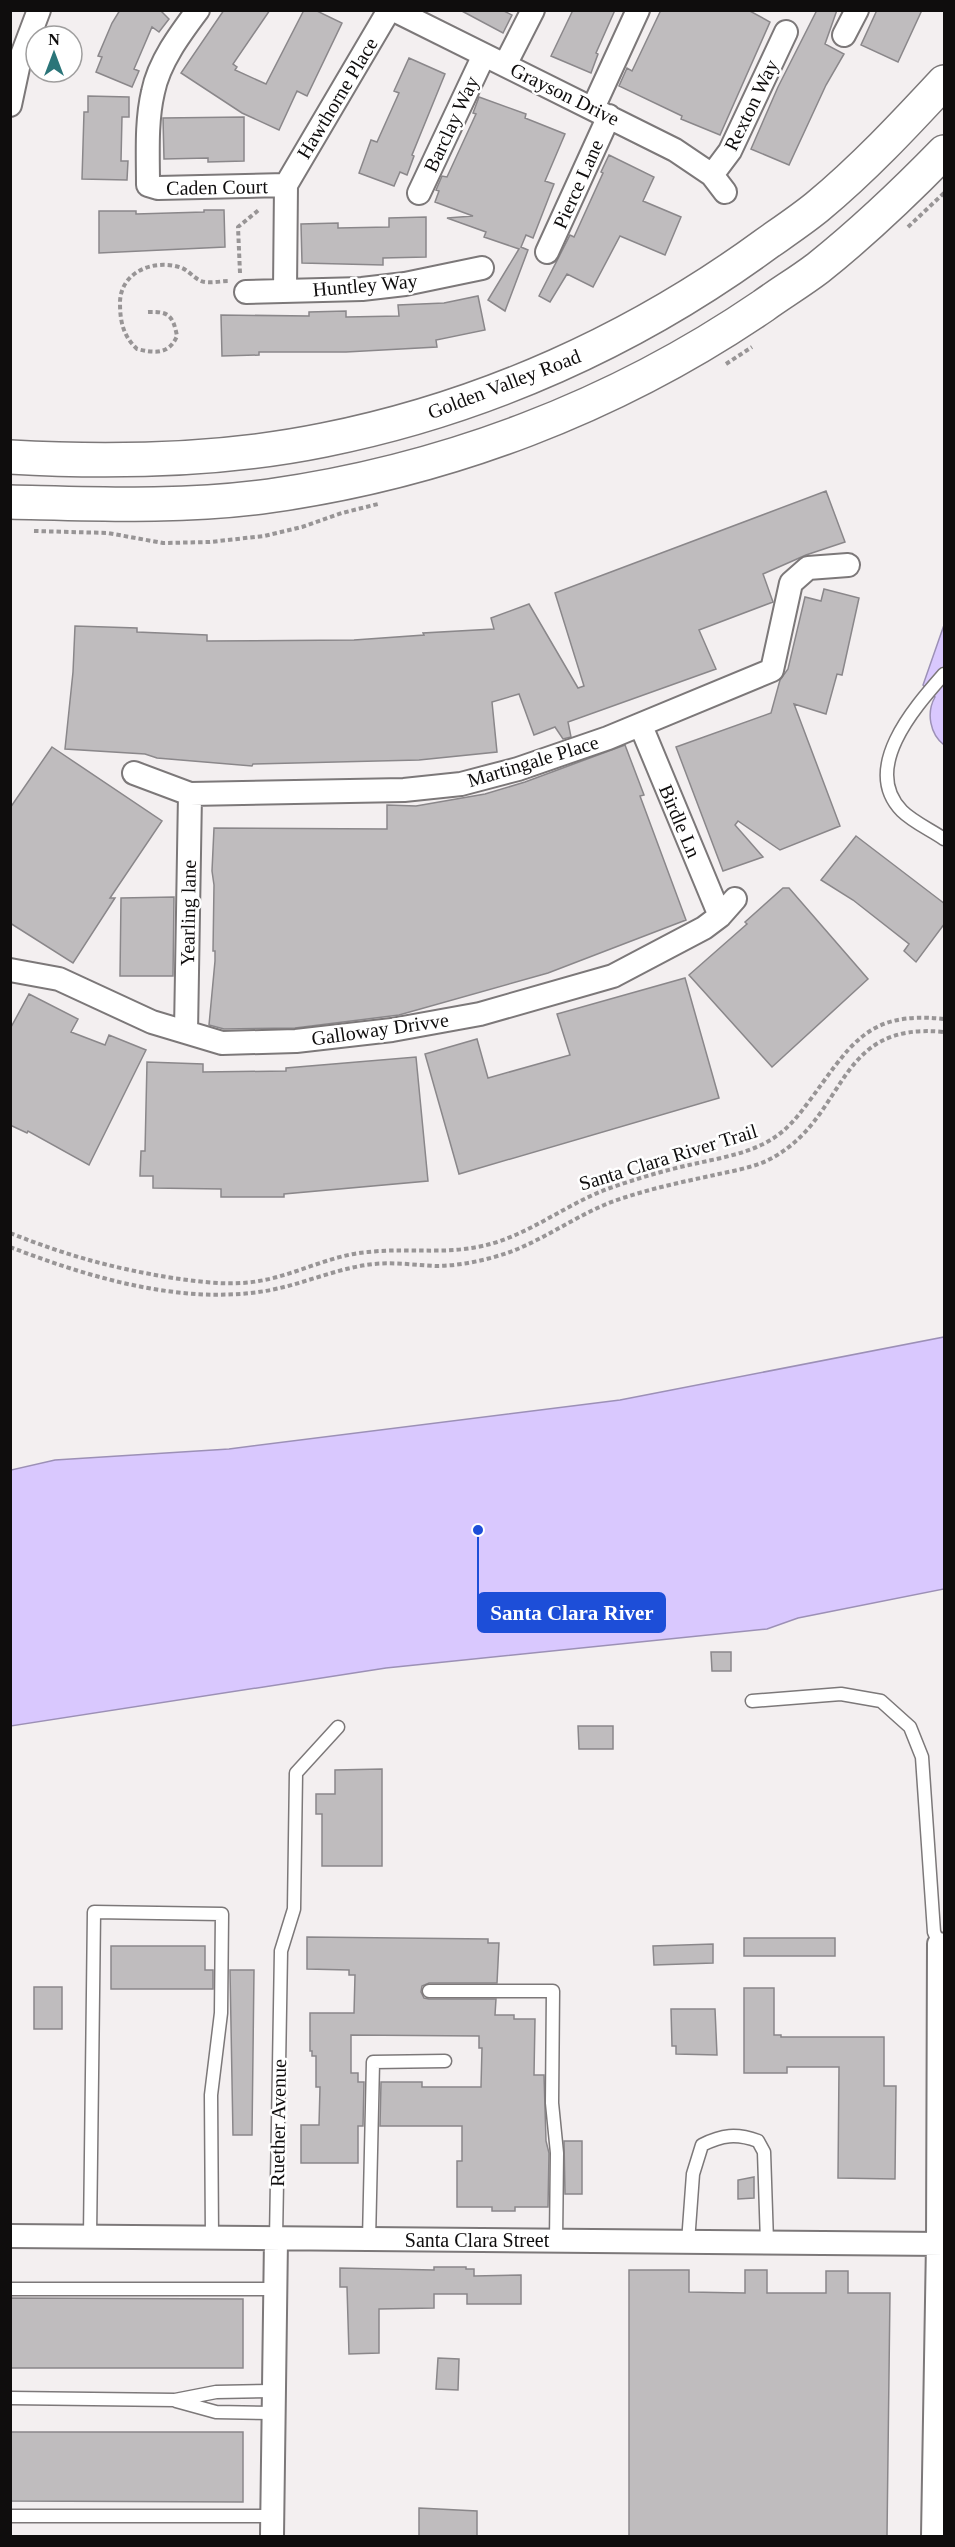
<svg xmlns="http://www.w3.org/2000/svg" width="955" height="2547" viewBox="0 0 955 2547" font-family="Georgia,serif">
<rect width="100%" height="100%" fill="#f3eff0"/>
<path fill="#d9c8fe" stroke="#9c90b6" stroke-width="1.5" d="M944,625V745C930,734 926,713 935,697L923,685Z
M944,1337V1589L798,1618L767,1629L386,1668L11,1726V1470L55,1460L229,1449L620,1400Z"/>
<path fill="#bfbcbe" stroke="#8a878a" stroke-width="1.5" d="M120,10H160L169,19L159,32L152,27L134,69L139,71L132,87L96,72L102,57L98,56L112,23Z
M224,10H270L233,64L237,67L235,70L266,84L304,10H315L342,23L307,96L297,91L279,130L242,113L181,73Z
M460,10H502L512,15L503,33Z
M573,10H615L596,53L598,54L591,73L551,56Z
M661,10H748L770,22L720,135L681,119L682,116L619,86L627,68L632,71Z
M817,10H837L825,44L844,54L826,85L789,165L751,149L778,87Z
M877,10H922L898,62L861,45Z
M409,58L445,74L412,155L414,156L407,175L400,172L394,186L359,173L371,140L377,142L399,93L394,91Z
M88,96L129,97V117H122L121,161H128L127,180L82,179L84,112H88Z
M479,97L526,114L525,118L565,134L545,181L554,184L533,238L526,235L521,247L528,250L505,311L488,300L519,249L484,237L486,232L447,218L473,216L435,202L439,191L436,190L442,176L447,177L476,114L473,113Z
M244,117V161L208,162V158L164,159L163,118Z
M609,155L654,177L643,201L681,217L665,255L620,236L593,287L567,274L550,302L539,296L570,235L574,237L603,173L601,172Z
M204,210H224L225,247L99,253V211H136V214L204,212Z
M426,217V257L383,258V265L302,263L301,224L338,223V228L389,227V218Z
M478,296L485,330L436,340L437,347L346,352H259V355L222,356L221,315L309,316V312L346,311V317L399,316L398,305L444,303Z
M826,491L845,542L806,555L763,574L773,602L699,630L716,669L568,722L571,737L563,739L555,727L534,735L519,694L492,702L497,752L419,760L253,764L252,766L157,758L145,754L65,749L73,672L75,626L137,628V632L207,635V641L354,640L424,635L423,633L494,629L491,618L529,604L578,688L584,686L555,593Z
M824,589L859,598L842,675L837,674L826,714L794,704L840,826L780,850L738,821L735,825L763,857L723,871L676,747L771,713L780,680L788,669L805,597L821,601Z
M625,745L644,795L640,796L686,920L548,973L399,1015L295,1028L224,1029L209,1025L215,961V951H213L214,885L212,871L214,828L387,829V805L416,806L485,794L525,782Z
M52,747L162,821L110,898H115L73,963L10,923V808Z
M856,836L945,904V923L916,962L904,951L909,944L853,900L821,880Z
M783,888H789L868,979L772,1067L689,975L747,924L745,922Z
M174,897L173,976H120L121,898Z
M685,978L719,1098L459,1174L425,1054L477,1039L488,1078L570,1055L557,1014Z
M29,994L78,1019L71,1032L105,1045L109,1035L146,1050L89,1165L28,1131L27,1133L10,1125V1029Z
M416,1057L428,1181L284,1194V1197H221V1189L153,1188V1176H140L141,1151H145L147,1062L203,1064V1072L286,1071V1068Z
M711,1652H731V1671H712Z
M578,1726H613V1749H579Z
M382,1769V1866H322V1814H316V1794H335V1770Z
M307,1937L488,1939V1943H499L497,1983H429L422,1986L421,1992L424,1998L429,1999H496L495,2015H514V2019H535L534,2075H544L546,2141L549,2153L548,2207H515V2211H492V2207H457V2161H462V2126H380L381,2082H422V2087H481L482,2048H479V2036L351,2035V2073H358V2082H364L363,2126H358V2163H301V2125H319L320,2087H316V2056H312V2051H310V2013H354L355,1975H349V1970L307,1969Z
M744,1938H835V1956H744Z
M713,1944V1963L654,1965L653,1946Z
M111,1946H205V1970H213V1989H111Z
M230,1970H254L252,2135H233Z
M34,1987H62V2029H34Z
M744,1988H774V2035H781V2037H884V2086H896L895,2179L838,2178L839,2067H787V2073H744Z
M671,2009H715L717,2055L676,2054V2046H672Z
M564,2141H582V2194H565Z
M754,2177V2198L738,2199V2180Z
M434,2267H466V2269H474V2276L521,2275V2304H467V2294H434V2308L379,2309V2353L349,2354L347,2287H340V2268L434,2270Z
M629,2270H689V2292L745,2293V2270H767V2293H826V2271H848V2293H890L887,2536H629Z
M10,2298L243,2299V2368H10Z
M438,2358L459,2359L458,2390L436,2389Z
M10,2432H243V2502L10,2501Z
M419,2508L477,2511V2536H419Z"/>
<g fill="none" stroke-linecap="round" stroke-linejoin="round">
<defs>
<path id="lane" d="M944,674C916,706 860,768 902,811C913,822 931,830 944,839
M752,1701L841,1694L881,1701L910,1727L922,1757L934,1932L939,1944
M429,1991H553L552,2103L557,2153L556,2241
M90,2237L94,1912L222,1914L221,2013L211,2095L212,2238
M276,2239L281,1951L294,1909L296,1773L338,1727
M369,2240L373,2062L445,2061
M688,2242L693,2174L702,2145C722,2135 736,2133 758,2141L764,2152L767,2242
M10,2289H275
M10,2398L175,2400L216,2392L274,2391
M176,2401L216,2412L273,2413
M10,2516H272"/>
<path id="street" d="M198,10C180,34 159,62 153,92C146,122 148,154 148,185L158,188L286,185
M394,10L675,150L712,175L725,192
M844,35L857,10
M505,65L533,10
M10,105L19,63L39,10
M593,108L638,10
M712,175L730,151L786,32
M286,185L389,10
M419,193L484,55
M547,252L609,116
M285,290L286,185
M246,292L362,289L405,284L482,268
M641,726L720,916
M134,773L190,794L404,790L461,784L518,769L608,738L772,670L791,583L808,568L848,565
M10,970L59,979L152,1022L222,1043L296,1041L392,1030L480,1014L613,976L704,928L720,916L735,899
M186,1032L190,794
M10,2236L944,2244
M272,2536L276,2239
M933,2536L938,2243L939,1944"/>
<path id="secondary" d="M10,457C115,463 221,461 324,440C484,408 635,340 766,244C783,232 801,220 817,207C863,169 904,125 944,82
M10,502C98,504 182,508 269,496C446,471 615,407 763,306C781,293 801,281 818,268C863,232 904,193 944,152"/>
</defs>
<use href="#lane" stroke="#7c7879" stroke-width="15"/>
<use href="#street" stroke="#7c7879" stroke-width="26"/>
<use href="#secondary" stroke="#7c7879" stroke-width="36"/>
<path stroke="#989596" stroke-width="4" stroke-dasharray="4.5 3" stroke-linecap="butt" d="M908,227L944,193
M240,273L238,227L260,209
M148,312C169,311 173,316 177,336C169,355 154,353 137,349C123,336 120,321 120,303C120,272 154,258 182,268C189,271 194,278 201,281C208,284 221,281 229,281
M726,364L752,347
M34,531L108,533L163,543L210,542L264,536L302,527L342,513L378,504
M10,1233C68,1256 112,1268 173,1278C201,1282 230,1286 259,1281C296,1275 330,1255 368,1252C414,1247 454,1257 500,1241C538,1228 571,1202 610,1188C636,1179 662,1171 689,1165C715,1159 743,1155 767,1142C784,1133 796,1119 807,1104C850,1047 865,1010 944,1019
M10,1247C88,1277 180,1305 265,1291C302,1285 336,1268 374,1264C395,1262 415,1265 435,1266C460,1266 487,1260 510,1252C550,1237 585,1209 626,1197C654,1188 682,1182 710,1176C731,1171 755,1168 774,1157C849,1114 835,1021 944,1032"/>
<use href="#lane" stroke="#fff" stroke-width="12"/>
<use href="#street" stroke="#fff" stroke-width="22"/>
<use href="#secondary" stroke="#fff" stroke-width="33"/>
</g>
<g text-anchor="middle" stroke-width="5" stroke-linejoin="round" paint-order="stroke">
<g font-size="20" fill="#0f0d0d" stroke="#fff">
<text transform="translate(565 94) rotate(26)" y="7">Grayson Drive</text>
<text transform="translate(337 98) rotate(-59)" y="7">Hawthorne Place</text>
<text transform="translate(751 105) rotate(-64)" y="7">Rexton Way</text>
<text transform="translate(451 124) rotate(-65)" y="7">Barclay Way</text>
<text transform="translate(578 184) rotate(-66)" y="7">Pierce Lane</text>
<text transform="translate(217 187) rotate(-1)" y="7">Caden Court</text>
<text transform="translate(365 285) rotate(-5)" y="7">Huntley Way</text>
<text transform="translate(504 384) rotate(-21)" y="7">Golden Valley Road</text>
<text transform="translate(533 761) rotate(-17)" y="7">Martingale Place</text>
<text transform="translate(680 821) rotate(67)" y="7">Birdle Ln</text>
<text transform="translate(188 913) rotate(-89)" y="7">Yearling lane</text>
<text transform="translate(380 1029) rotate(-8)" y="7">Galloway Drivve</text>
<text transform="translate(668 1157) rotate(-17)" y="7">Santa Clara River Trail</text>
<text transform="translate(278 2123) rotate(-89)" y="7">Ruether Avenue</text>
<text x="477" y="2247">Santa Clara Street</text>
</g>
</g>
<path fill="none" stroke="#1d4ed8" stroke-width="2" d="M478 1530L478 1612"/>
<circle fill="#1d4ed8" stroke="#fff" stroke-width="2" cx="478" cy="1530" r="6"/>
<rect fill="#1d4ed8" stroke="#1d4ed8" stroke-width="2" x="478" y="1593" width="187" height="39" rx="6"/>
<g font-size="21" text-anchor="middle" font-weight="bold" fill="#fff">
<text x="572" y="1620">Santa Clara River</text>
</g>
<rect width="955" height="2547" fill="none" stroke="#0f0d0d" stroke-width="24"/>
<g transform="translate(54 54)"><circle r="28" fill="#ffffff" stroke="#9f9e9e" stroke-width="1.5"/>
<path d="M0-4.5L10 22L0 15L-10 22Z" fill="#2b7579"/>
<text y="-9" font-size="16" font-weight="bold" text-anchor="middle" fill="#0f0d0d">N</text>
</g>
</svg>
